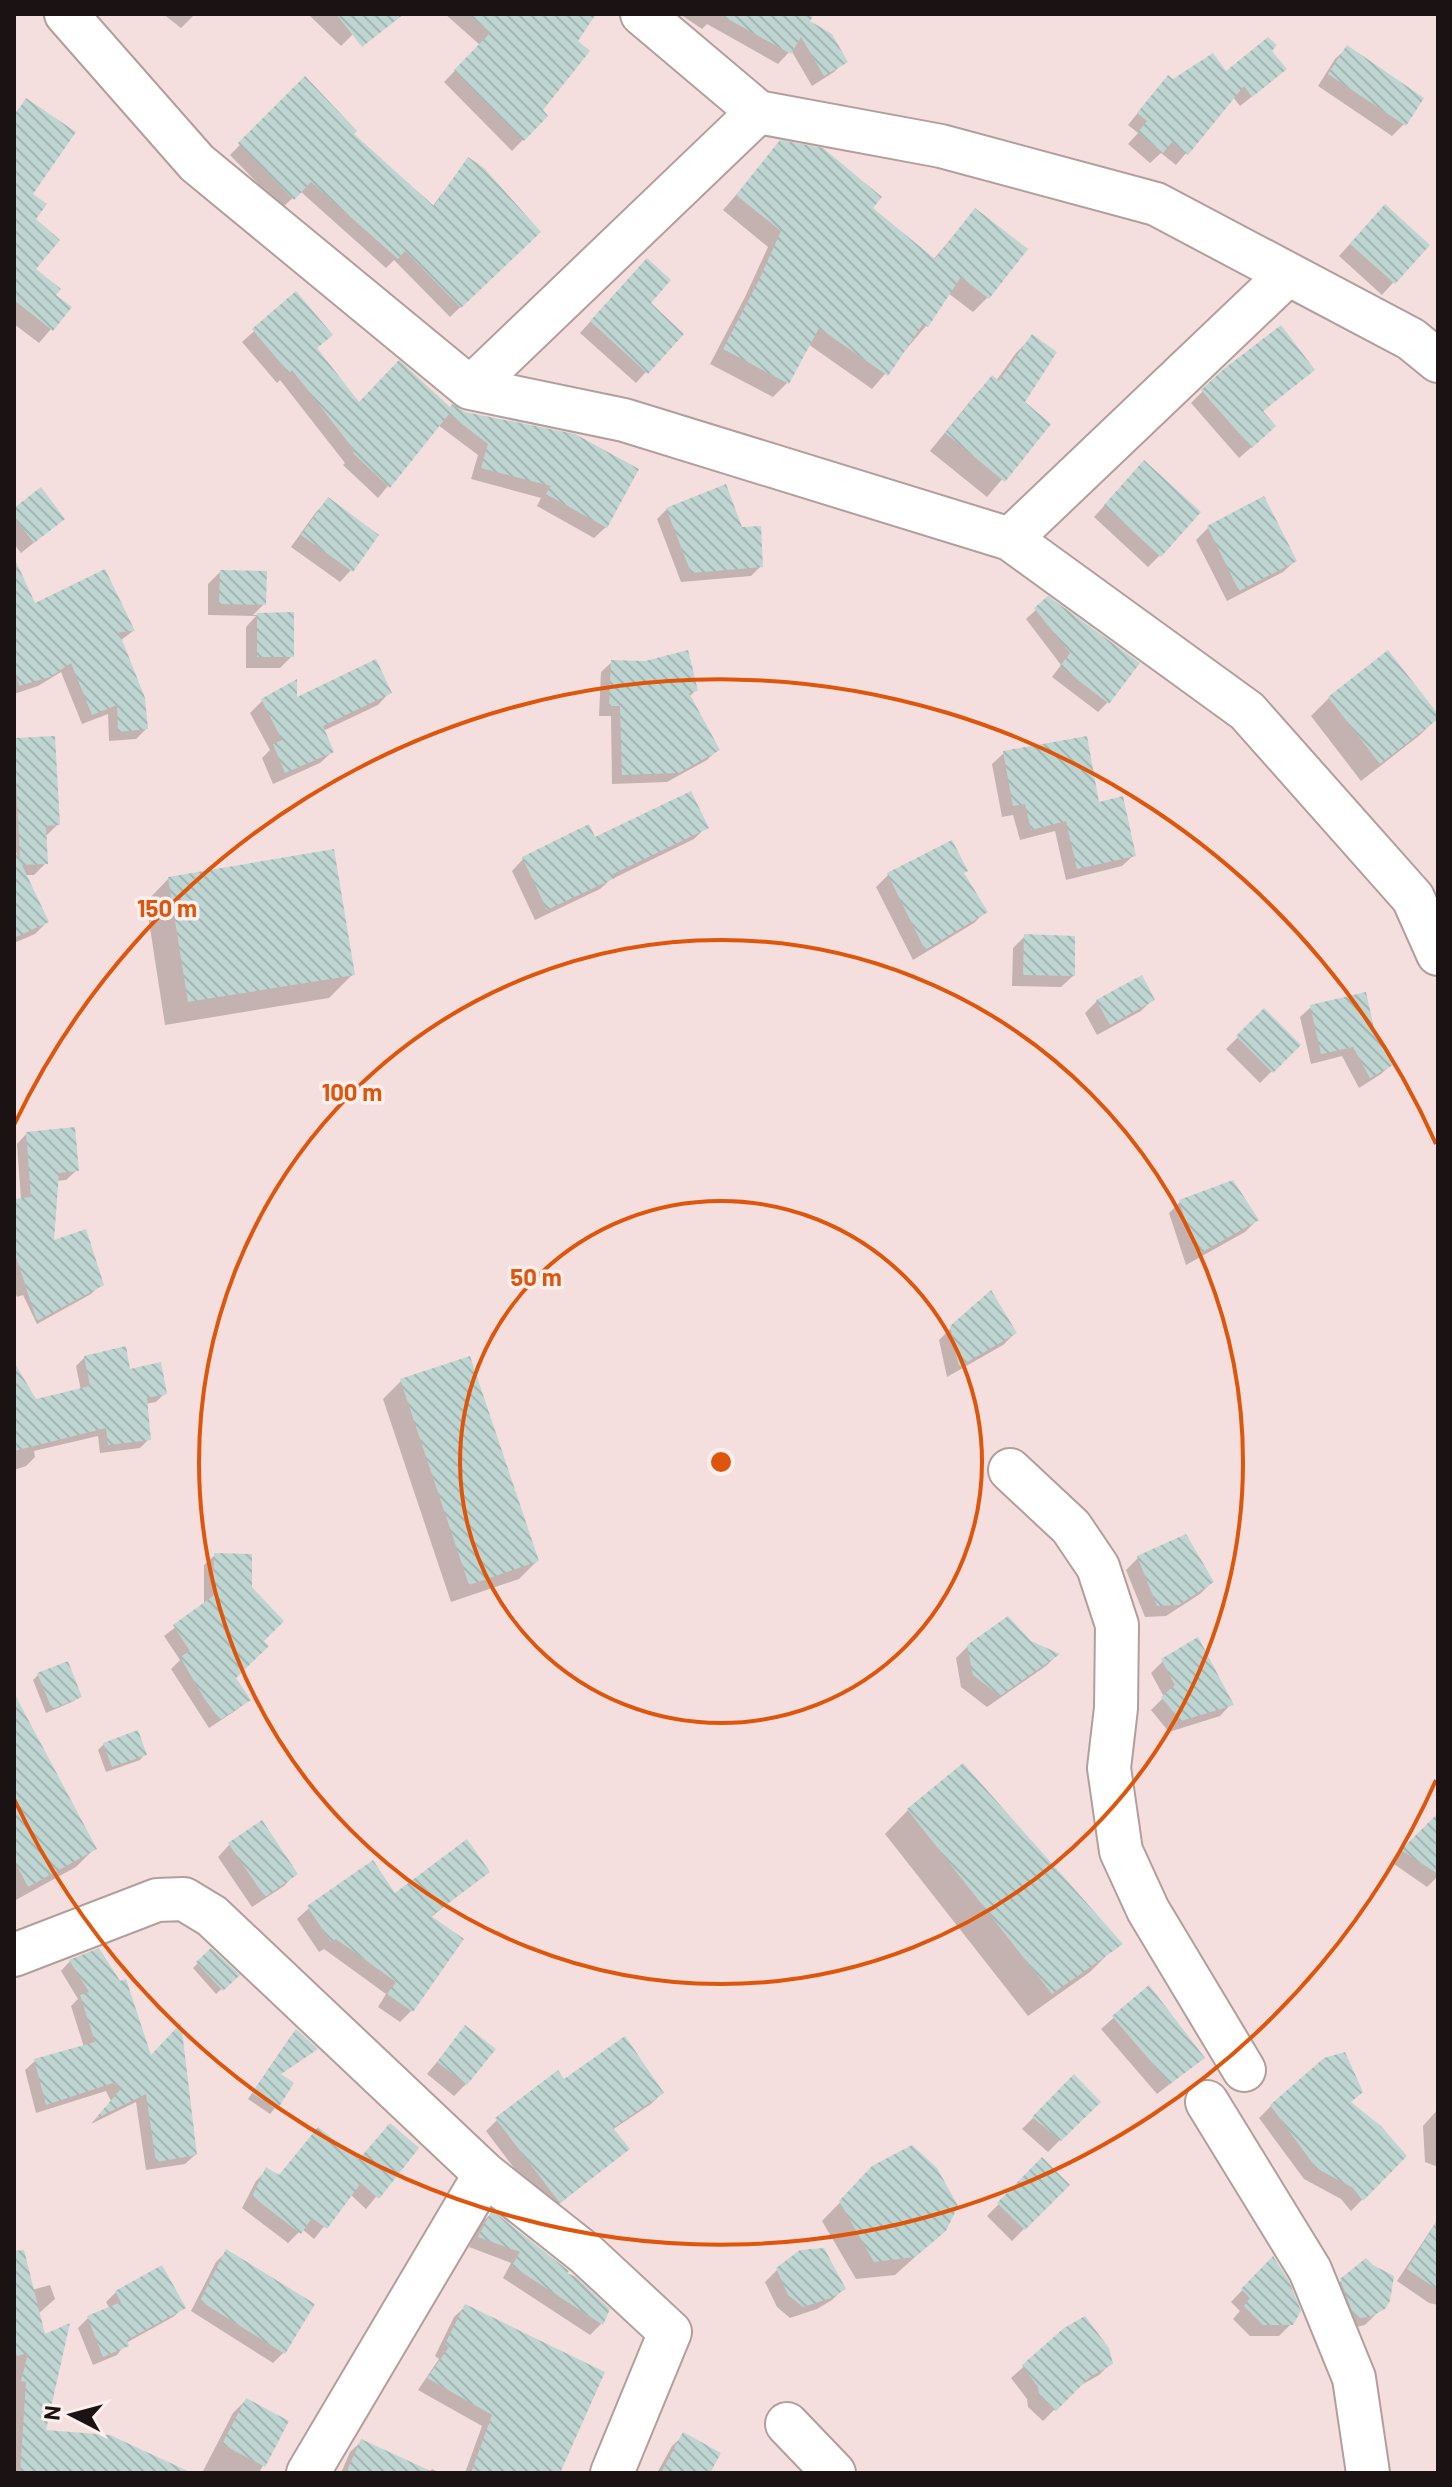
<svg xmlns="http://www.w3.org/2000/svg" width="1452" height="2487" viewBox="0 0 1452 2487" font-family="Barlow,sans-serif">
<defs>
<pattern id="building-back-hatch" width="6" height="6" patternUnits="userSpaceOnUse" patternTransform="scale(2)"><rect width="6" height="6" fill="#bed5d2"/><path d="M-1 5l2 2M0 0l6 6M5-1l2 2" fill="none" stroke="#a3b6b3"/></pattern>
</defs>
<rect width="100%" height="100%" fill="#f5dfde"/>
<path fill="#0003" d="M163,14H195L181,28Z
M308,14H366L353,34L341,46Z
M445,14H594L575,41L540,111L546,116L512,151L444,82L480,45Z
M680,14H793L845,61L834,72L812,86L791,50L778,64L707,24L702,29Z
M1347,48L1404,124L1392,136L1318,86L1335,59Z
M1269,51L1273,80L1240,106L1233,97L1176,165L1161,153L1150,163L1128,144L1138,133L1128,125L1157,89L1173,82L1225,74Z
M305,79L352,134L432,207L468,159L538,232L450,317L394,260L386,268L300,191L282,208L230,155Z
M27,101L33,219V269L53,295L69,308L39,343L14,324V114Z
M781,143L870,208L933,260L975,210L987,298L973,312L948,293L926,326L872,389L808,344L787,383L773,397L710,364L745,297L768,247L723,210Z
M1373,218L1427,245L1382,295L1339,256Z
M636,271L648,303L646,372L636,383L580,333Z
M296,294L315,349L359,404L450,409L606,527L594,538L537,506L541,498L471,479L478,455L438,425L378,498L343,465L345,463L280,380L277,383L242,342Z
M1032,337L1022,402L1049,424L987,497L930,451L976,394L992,378L996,381L1016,353Z
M1313,369L1262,412V438L1239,458L1191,403L1203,391Z
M1132,475L1160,555L1148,567L1094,517Z
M1264,499L1295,561L1283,572L1227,601L1196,540L1208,528Z
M328,500L351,570L340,582L291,547L316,512Z
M667,509L741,529L761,566L751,576L681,582L657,519Z
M14,510L63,519L21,553L14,544Z
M220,572L264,604L253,615L292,614V656L280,668H246V627L256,616L208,615V584Z
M1048,599L1108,702L1098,712L1052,677L1061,665L1026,619Z
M14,606H34L133,631L120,641L146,729L136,739L109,741L108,714L82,724L61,672L38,686L14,694Z
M1388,652L1438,717L1420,735L1361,781L1311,716L1329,698Z
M612,662L696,690L689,697L717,750L707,760L667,782L612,784L611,716H599L601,672Z
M295,683V700L389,693L378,705L323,731L332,752L320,763L273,784L262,758L270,750L250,713L262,701Z
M53,738L58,824L46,836V863L34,875H25L47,922L35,934L14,943V740Z
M1004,753L1097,804L1134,855L1122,866L1066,880L1055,831L1020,840L1013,815L1002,817L992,764Z
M706,827L694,839L610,880L600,889L535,920L512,871L523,859L594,840Z
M962,874L985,912L974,923L913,960L876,887L888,875Z
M169,878L353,974L329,998L165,1025L146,902Z
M1025,936L1073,976L1061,987L1012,986L1013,948Z
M1153,999L1141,1011L1097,1035L1085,1013L1097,1001Z
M1311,1007L1373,1029L1392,1064L1381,1074L1359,1088L1342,1056L1311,1064L1300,1017Z
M1264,1011L1298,1045L1260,1083L1226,1049Z
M27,1133L77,1170L66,1180L56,1181L52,1243L101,1284L91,1294L37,1324L23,1295L17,1297L14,1290V1201L21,1200L17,1144Z
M1181,1201L1257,1220L1245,1232L1186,1265L1169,1213Z
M951,1328L1015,1333L1003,1345L947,1377L939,1340Z
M85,1357L165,1393L156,1402L145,1404L149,1439L140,1448L100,1453L98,1436L34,1451L35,1457L26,1466L14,1470V1390L35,1401L81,1391L76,1366Z
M401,1381L537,1561L519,1579L451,1602L383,1399Z
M215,1555L250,1588L261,1641L234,1678L248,1699L238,1709L209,1728L171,1669L180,1660L164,1636L204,1605V1565Z
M1138,1558L1212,1582L1200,1594L1166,1616L1145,1617L1126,1570Z
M1030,1643L1057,1655L1046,1666L987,1707L961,1687L956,1658L968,1646Z
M1163,1661L1231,1704L1220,1716L1169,1732L1151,1710L1164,1697L1151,1673Z
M39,1674L80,1696L74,1701L46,1713L33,1680Z
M14,1738L94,1849L76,1867L14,1901Z
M104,1744L145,1754L140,1760L106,1772L98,1750Z
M908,1810L1114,1948L1090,1972L1028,2016L885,1834Z
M1438,1815V1876L1427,1887L1391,1862Z
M261,1823L295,1874L284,1886L252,1907L218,1857L229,1845Z
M488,1871L430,1918L461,1940L411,2011L400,2022L378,2007L386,1994L324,1949L319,1952L297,1919L309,1908L395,1896Z
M211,1951L237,1975L216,1994L193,1968Z
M70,1961L150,2058L195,2155L185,2164L146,2170L136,2102L91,2124L111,2101L106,2091L36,2113L25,2070L35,2061L84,2047L71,2006L78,1999L61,1971Z
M1148,1987L1203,2058L1157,2094L1101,2029Z
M465,2028L466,2084L454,2096L427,2074Z
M291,2036L310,2054L279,2075L275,2108L270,2114L248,2099Z
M1074,2077L1098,2102L1048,2152L1022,2129Z
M564,2082L662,2093L651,2104L612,2130L627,2149L548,2213L486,2131L497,2120Z
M1271,2106L1330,2121L1391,2170L1351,2211L1341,2199L1304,2179L1259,2118Z
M1438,2109V2167L1425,2162L1423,2126Z
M416,2148L366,2209L350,2194L314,2239L302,2229L288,2243L242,2208L256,2181L267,2170L278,2176Z
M1042,2160L1067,2185L1012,2241L987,2216Z
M855,2187L945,2230L895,2275L856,2279L822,2221Z
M492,2213L608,2310L601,2324L590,2335L503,2278L511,2263L469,2247L481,2223Z
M1438,2219V2305L1429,2303L1397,2281Z
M226,2252L284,2352L273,2363L191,2311L216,2262Z
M1272,2259L1291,2324L1279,2336H1250L1233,2319L1240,2311L1231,2302Z
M777,2270L844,2288L832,2300L817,2309L790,2318L777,2307L765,2282Z
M1341,2281L1377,2313L1365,2325L1348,2329L1329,2293Z
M50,2285L55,2299L38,2314L43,2431L190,2473L14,2472V2295Z
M116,2292L183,2308L173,2317L126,2343L117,2355L93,2365L78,2328L88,2318L110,2309L106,2302Z
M466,2306L558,2473H465L482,2426L418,2390L439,2359L435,2356L454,2317Z
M1065,2330L1111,2363L1099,2375L1076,2388L1043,2421L1028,2407L1027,2399L1011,2378Z
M246,2400L286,2421L259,2473H202L233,2413Z
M684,2435L707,2473H657L672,2446Z
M362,2441L429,2472L432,2469L440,2473H341L350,2452Z"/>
<path fill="url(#building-back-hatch)" d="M336,14H404L362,47Z
M469,14H596L578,41L590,51L543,110L548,116L524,141L454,70L490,33Z
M719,14H814L810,21L832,34L848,62L824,76L801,37L791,54Z
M1268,37L1277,45L1272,51L1287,69L1252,97L1244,86L1188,155L1172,142L1163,153L1138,132L1147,121L1137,113L1168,75L1173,79L1213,53L1226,71Z
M1347,45L1424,98L1406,126L1328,74Z
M305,76L357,131L354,134L434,206L468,157L484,168L541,232L461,308L405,251L398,259L311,182L294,200L238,143Z
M26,98L76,132L33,194L47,204L36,219L60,240L36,269L61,289L56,295L72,307L53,331L14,300V116Z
M780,140L823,148L882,197L873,208L935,259L975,208L1028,249L989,299L961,277L928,327L923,324L888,376L819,328L789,384L723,349L759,280L781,231L736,195Z
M1385,204L1430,245L1395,284L1350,244Z
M647,258L671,280L651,303L684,334L648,374L590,321Z
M296,291L333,335L317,348L359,402L399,360L450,407L452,404L465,412L575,434L639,469L607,528L546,494L551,486L481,468L488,444L449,414L390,488L353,453L355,451L292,370L289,373L252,329Z
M1281,325L1315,370L1263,411L1276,426L1252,448L1201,390L1225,368Z
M1032,334L1057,352L1025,402L1051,424L1005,482L945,433L992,375L999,381Z
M1144,460L1201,512L1161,557L1104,505Z
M726,484L742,527L761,526L763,567L691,573L666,508Z
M41,487L65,519L34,543L14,517V508Z
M1264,496L1297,561L1239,591L1207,526Z
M328,497L379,535L353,572L301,535Z
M14,557L35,603L105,569L135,631L119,632L145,698L148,729L118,732L117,705L92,715L71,663L50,677L19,686L14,668Z
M220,570L267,571L266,605L219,604Z
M1048,596L1140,663L1109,704L1060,666L1070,653L1034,608Z
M294,612V657H257V613Z
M688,650L698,691L689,693L720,750L679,773L622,775L620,706H609L611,660L645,661Z
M1388,650L1438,714V719L1380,764L1328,697Z
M376,659L392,693L323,726L334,752L285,773L273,744L282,740L261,699L297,679V697Z
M55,736L60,825L46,826L48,864L22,865L49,922L14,938V847L20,861L14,738Z
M1087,736L1099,802L1123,796L1136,856L1077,869L1066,821L1031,830L1025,804L1013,806L1003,751Z
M691,791L709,828L613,874L615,878L547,910L522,857L589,824L595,837Z
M952,840L968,871L964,873L988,912L925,950L887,873Z
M334,849L355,975L188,1002L168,877Z
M1024,934L1075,936V976L1023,975Z
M1142,975L1155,1000L1110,1025L1096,1000Z
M1366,992L1374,1028L1395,1064L1370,1078L1353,1047L1321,1054L1310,1005Z
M1264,1008L1301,1045L1273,1073L1236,1036Z
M75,1127L79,1171L59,1173L54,1240L86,1229L104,1285L37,1321L14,1251V1199L31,1197L26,1132Z
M1233,1180L1259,1220L1197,1255L1179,1200Z
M991,1290L1017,1333L959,1367L950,1326Z
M126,1346L130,1369L161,1362L167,1394L147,1398L151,1440L108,1445L106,1428L14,1451V1362L36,1399L90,1386L84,1356Z
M470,1356L539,1561L469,1585L400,1379Z
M1186,1534L1214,1582L1179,1605L1157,1606L1137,1556Z
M214,1553L252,1554V1587L284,1621L264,1641L269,1646L236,1678L251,1700L220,1720L204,1698L180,1657L190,1651L173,1625L213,1596Z
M1008,1616L1031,1641L1060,1654L1000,1696L973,1675L967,1645Z
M1198,1637L1234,1705L1181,1721L1161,1697L1175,1685L1161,1659Z
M68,1661L82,1697L52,1709L37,1673Z
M14,1693L97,1849L28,1887L14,1860Z
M138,1730L147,1755L112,1767L103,1743Z
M963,1763L1123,1944L1052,1994L907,1809Z
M1438,1813V1874L1401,1850Z
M262,1820L298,1874L265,1897L228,1843Z
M467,1839L490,1872L431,1916L464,1939L413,2012L387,1994L396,1982L336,1939L331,1942L307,1906L373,1860L395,1893Z
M99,1948L120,1981L126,1979L151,2055L181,2023L197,2155L156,2162L146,2094L95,2119L120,2090L116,2082L46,2105L34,2059L95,2042L80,1995L89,1992L69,1960Z
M211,1948L240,1975L223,1991L196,1962Z
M1149,1985L1205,2058L1170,2084L1112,2016Z
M465,2025L496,2049L467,2085L437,2062Z
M296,2029L318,2049L281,2074L294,2083L277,2110L252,2093Z
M625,2036L664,2093L613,2128L630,2149L560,2203L495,2118L558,2070L564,2079Z
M1345,2052L1363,2092L1351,2102L1381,2126L1407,2156L1363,2201L1353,2188L1316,2168L1270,2105L1324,2058Z
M1074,2074L1101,2102L1061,2141L1032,2117Z
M390,2123L419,2148L379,2199L361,2183L327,2229L312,2218L301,2234L252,2196L266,2167L279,2175L318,2127L359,2159Z
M912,2145L937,2168L958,2206L946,2231L915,2257L874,2262L839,2201L872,2166Z
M1042,2157L1070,2185L1025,2230L997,2203Z
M492,2210L569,2271L567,2273L576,2277L610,2309L603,2325L512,2266L520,2252L478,2237Z
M1438,2219V2290L1407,2269Z
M824,2248L846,2289L831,2298L803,2307L788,2295L776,2268L800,2250Z
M226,2249L315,2304L285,2354L200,2301Z
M24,2250L45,2334L70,2323L46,2430L110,2435L192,2473H20L26,2382L21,2381L28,2353L14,2357V2251Z
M1273,2256L1289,2281L1301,2311L1293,2325H1263L1244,2306L1250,2298L1241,2289Z
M1366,2258L1373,2265L1394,2276L1390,2301L1385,2309L1370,2317L1361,2318L1354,2316L1340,2279Z
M162,2265L186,2308L127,2340L129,2346L103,2357L87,2316L121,2302L115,2291Z
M465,2304L605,2372L560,2473H471L492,2415L427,2378L449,2347L445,2344Z
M1085,2316L1109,2348L1113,2364L1090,2377L1056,2411L1039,2395L1038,2387L1022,2365L1064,2328Z
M246,2398L289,2421L265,2467L222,2444Z
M683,2432L721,2453L710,2473H661Z
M361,2439L435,2473H346Z"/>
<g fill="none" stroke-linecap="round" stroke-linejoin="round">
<defs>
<path id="minor" d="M66,14L197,163L470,388L624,420L1010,539L1247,711L1413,898L1438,954
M642,14L758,112L941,146L1156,204L1411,339L1438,361
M470,388L758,112
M1010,539L1288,274
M1010,1470L1071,1527L1098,1567L1117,1625L1116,1708L1109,1768L1121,1851L1148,1910L1244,2070
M14,1955L157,1900L184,1899L212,1916L485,2174L586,2254L670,2332L612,2473
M1207,2102L1310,2270L1354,2378L1368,2473
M787,2424L834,2473
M308,2473L485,2174"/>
</defs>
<use href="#minor" stroke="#b29e9d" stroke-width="46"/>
<use href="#minor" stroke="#fff" stroke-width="42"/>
</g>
<g fill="none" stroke="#de560c" stroke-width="4">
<circle cx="721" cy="1462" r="261"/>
<circle cx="721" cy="1462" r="522"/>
<path d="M1436 1780A783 783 0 0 1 14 1799M14 1125A783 783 0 0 1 1436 1144"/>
</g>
<circle cx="721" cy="1462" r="12" fill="#de560c" stroke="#fcefee" stroke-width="4"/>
<g font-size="24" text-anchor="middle" font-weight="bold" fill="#de560c" stroke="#fcefee" stroke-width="7" stroke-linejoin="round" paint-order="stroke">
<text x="167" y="917">150 m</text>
<text x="352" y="1101">100 m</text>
<text x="536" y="1286">50 m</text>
</g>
<rect width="1452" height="2487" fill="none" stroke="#1b1313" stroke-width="32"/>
<g transform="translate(72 2415) rotate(276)" stroke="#fcefee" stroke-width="6" paint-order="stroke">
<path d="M0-6L14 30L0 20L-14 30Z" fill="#1b1313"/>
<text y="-12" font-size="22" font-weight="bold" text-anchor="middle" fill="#1b1313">N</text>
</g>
</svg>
